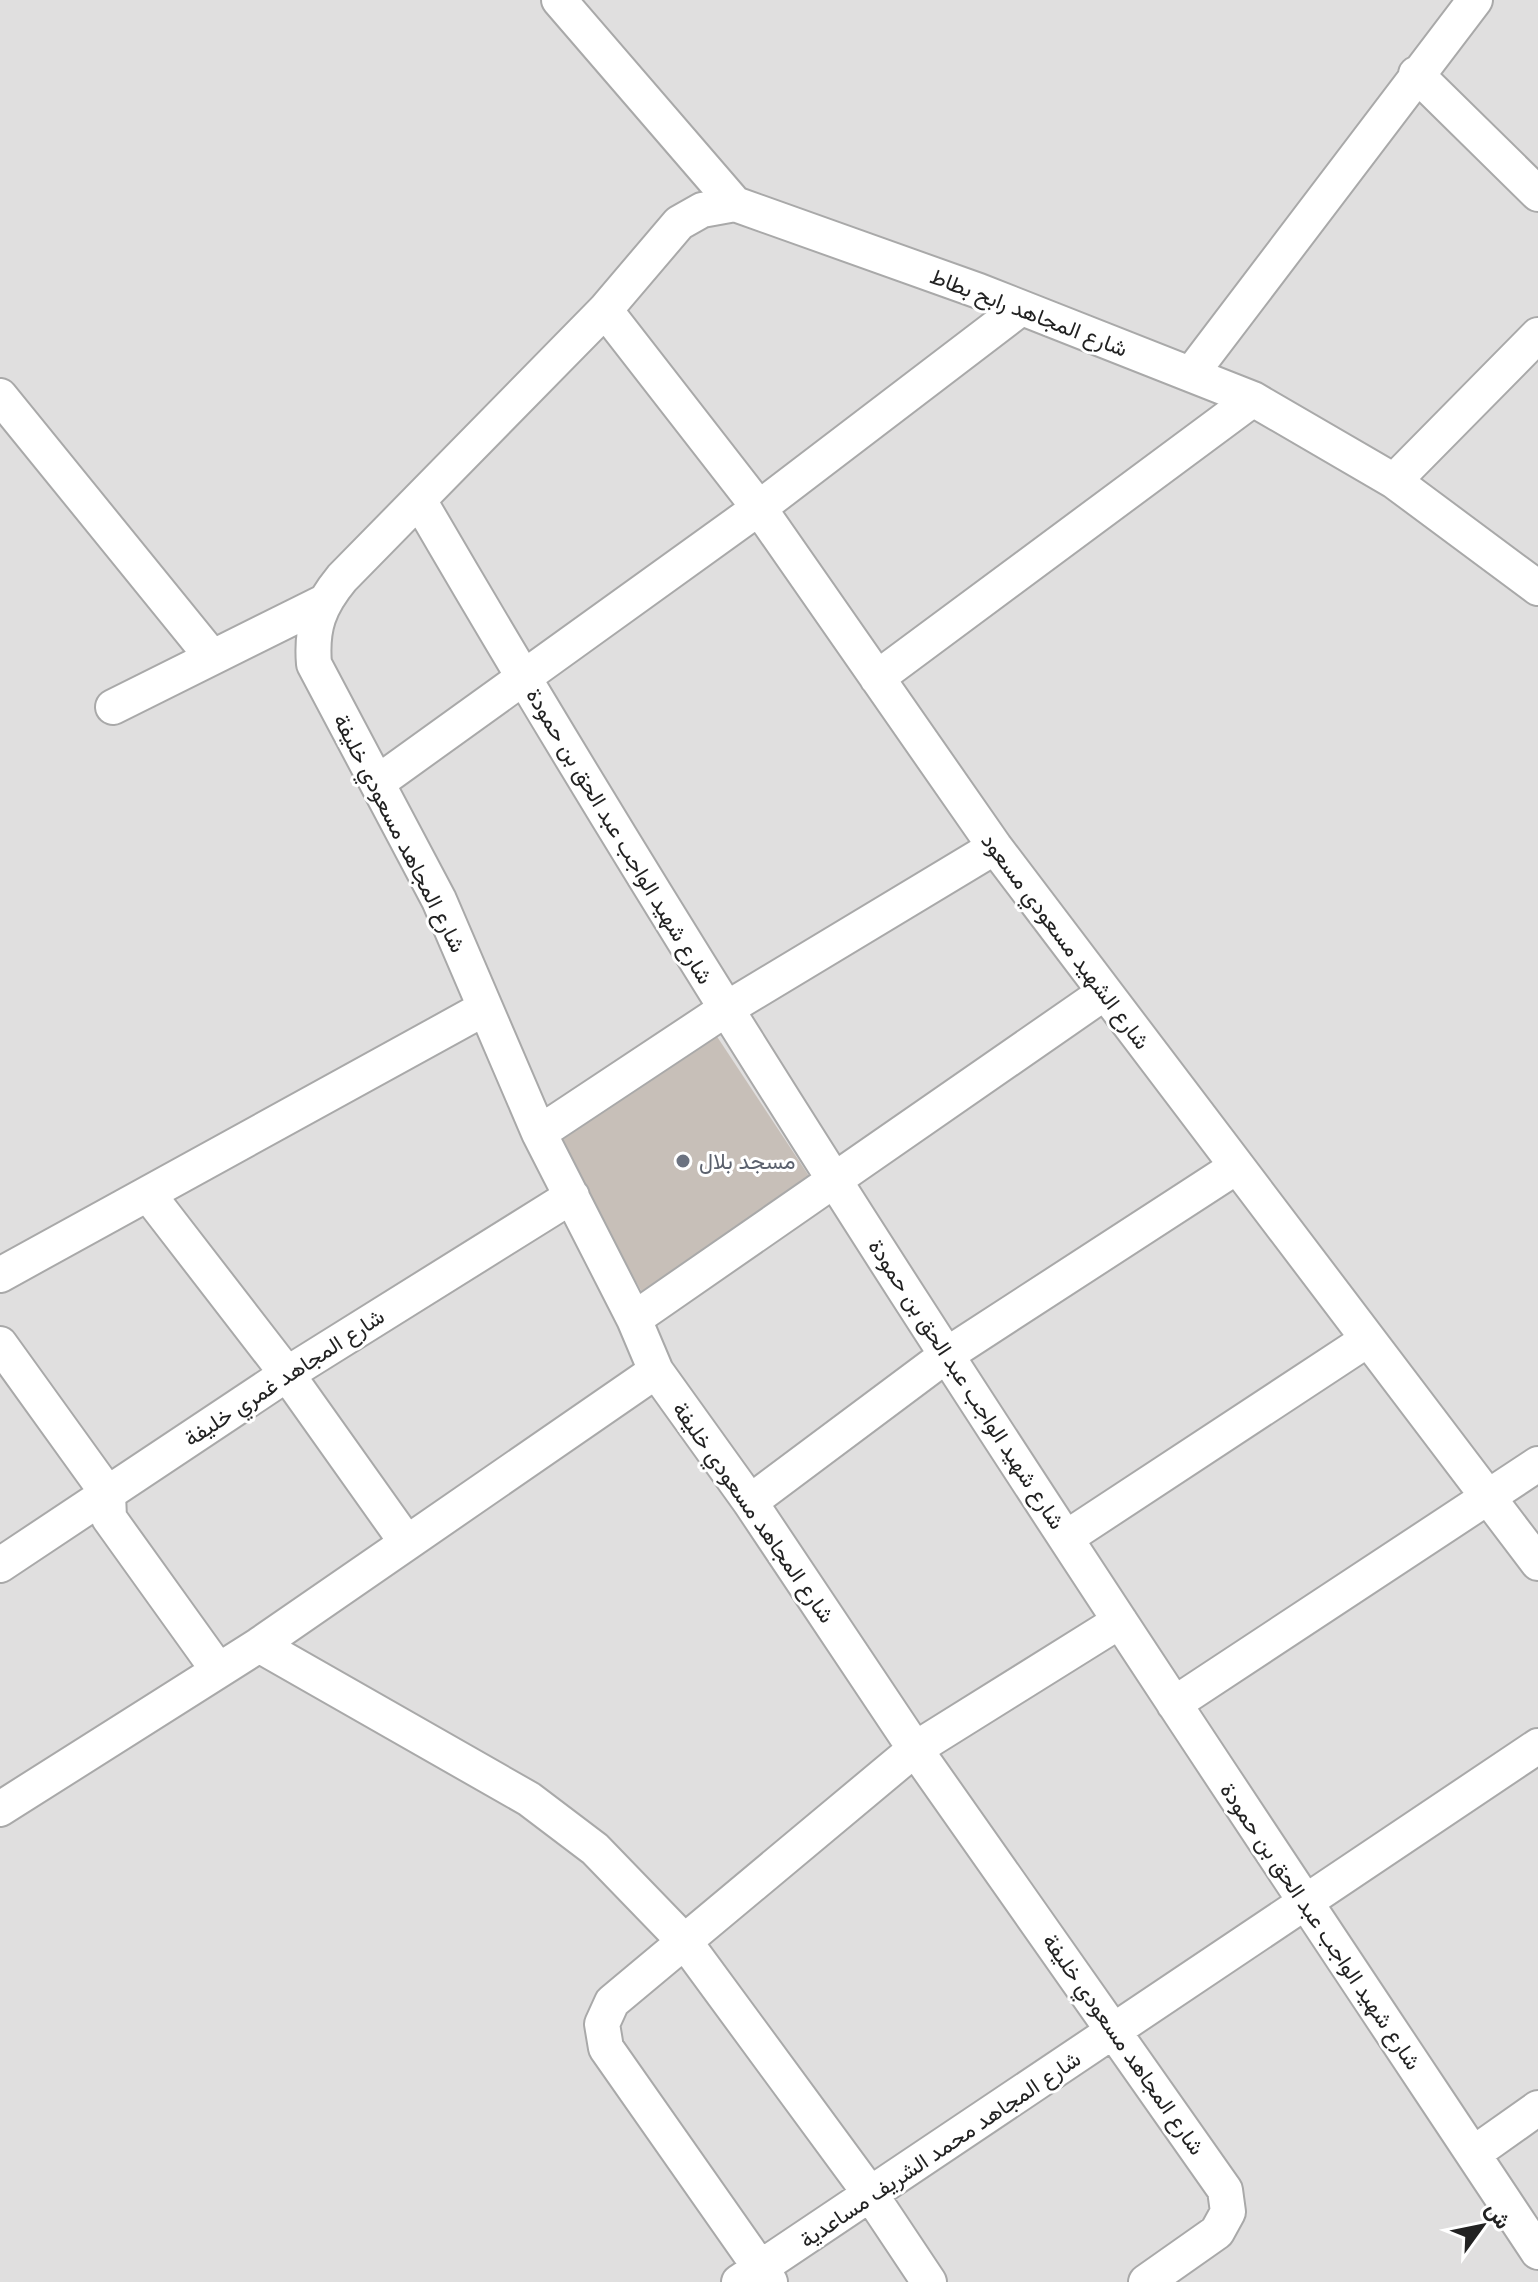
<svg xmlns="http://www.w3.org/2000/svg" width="1538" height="2282" viewBox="0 0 1538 2282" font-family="'Nunito Sans',Vazirmatn,sans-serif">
<rect width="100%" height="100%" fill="#f2efe9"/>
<path fill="#e0dfdf" d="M0,0H1538V2282H0Z"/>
<path fill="#c7bfb8" d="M716,1035L811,1179L642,1292L556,1144Z"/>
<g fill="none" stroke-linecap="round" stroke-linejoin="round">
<defs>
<path id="minor" d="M559,0L735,204L979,291L1253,399L1394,481L1538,588
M1416,74L1538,194
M735,204L702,210L679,223L605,310L342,578C319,606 311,627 314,664L439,900L539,1133L634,1319L656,1371L750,1502L915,1749L1225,2190L1228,2212L1217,2232L1146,2282
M605,310L759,508L995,847L1538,1563
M1191,374L1475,0
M0,396L212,657
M1394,481L1538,335
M419,500C767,1099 1155,1675 1538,2252
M877,678L1253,399
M113,707L322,603
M377,783L759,508L1021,308
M539,1133L726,1009L995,847
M148,1194L287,1374L407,1543
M0,1275L485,1008
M634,1319L1104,993
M0,1344L108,1494L109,1518L218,1670
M750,1502L948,1354L1236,1167
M1066,1538L1367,1340
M0,1565L287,1374L572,1196
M259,1645L529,1799L595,1849L685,1942L871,2195L929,2282
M1174,1704L1538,1464
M0,1809L259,1645L656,1371
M1473,2154L1538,2108
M739,2282L1538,1746
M770,2282L606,2048L602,2024L612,2002L915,1749L1120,1621"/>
</defs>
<use href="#minor" stroke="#a9a9a9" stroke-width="38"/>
<use href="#minor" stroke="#fff" stroke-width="34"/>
</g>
<circle fill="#6b7280" stroke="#fff" stroke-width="3" cx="683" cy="1161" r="8"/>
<g text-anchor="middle" stroke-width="6" stroke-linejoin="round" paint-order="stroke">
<g font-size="22" fill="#222" stroke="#fff">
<text transform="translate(1029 312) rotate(21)" y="8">شارع المجاهد رابح بطاط</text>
<text transform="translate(400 833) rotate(63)" y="8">شارع المجاهد مسعودي خليفة</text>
<text transform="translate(620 836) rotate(59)" y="8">شارع شهيد الواجب عبد الحق بن حمودة</text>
<text transform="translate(1066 941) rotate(53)" y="8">شارع الشهيد مسعودي مسعود</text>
<text transform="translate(284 1377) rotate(-33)" y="8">شارع المجاهد غمري خليفة</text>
<text transform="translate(967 1384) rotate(57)" y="8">شارع شهيد الواجب عبد الحق بن حمودة</text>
<text transform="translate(754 1512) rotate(55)" y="8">شارع المجاهد مسعودي خليفة</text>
<text transform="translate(1321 1926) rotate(56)" y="8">شارع شهيد الواجب عبد الحق بن حمودة</text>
<text transform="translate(1124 2044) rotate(55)" y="8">شارع المجاهد مسعودي خليفة</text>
<text transform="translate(940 2149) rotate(-34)" y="8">شارع المجاهد محمد الشريف مساعدية</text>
</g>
<g font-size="22" fill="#5b616d" stroke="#fff" text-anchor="start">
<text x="699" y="1169">مسجد بلال</text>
</g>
</g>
<g transform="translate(1482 2226) rotate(57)" stroke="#ffffff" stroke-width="6" paint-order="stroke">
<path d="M0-6L14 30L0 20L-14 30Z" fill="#222222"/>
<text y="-12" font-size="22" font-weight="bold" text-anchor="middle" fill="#222222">ش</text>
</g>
</svg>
